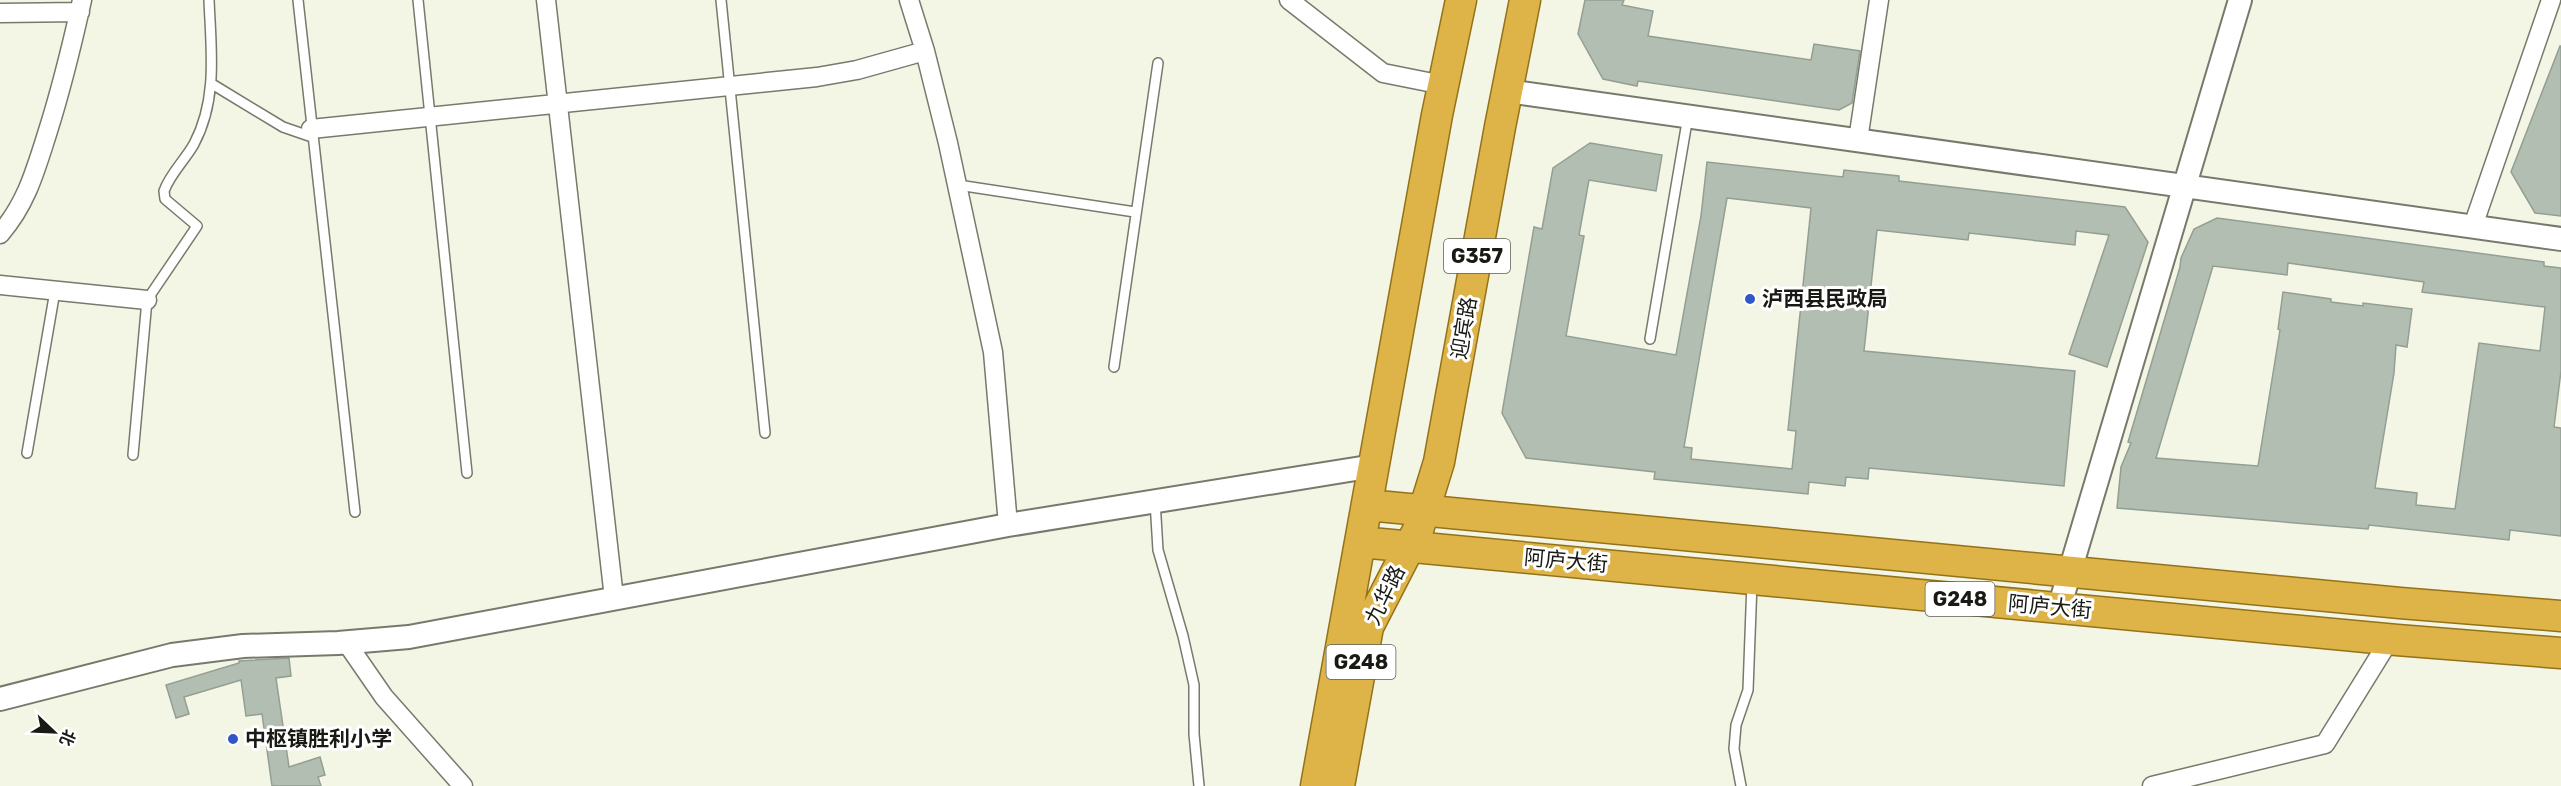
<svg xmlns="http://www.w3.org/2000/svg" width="2561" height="786" viewBox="0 0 2561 786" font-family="Rubik,'Noto Sans SC',sans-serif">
<rect width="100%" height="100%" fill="#f3f6e5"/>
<path fill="#b1beb1" stroke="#939f93" stroke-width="1.5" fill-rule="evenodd" d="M1585,0H1624L1622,5L1653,11L1648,36L1811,60L1814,44L1860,51L1852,103L1839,110L1638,81L1637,86L1603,79L1578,34Z
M2560,46H2561V216L2535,213L2511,172Z
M1590,143L1662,155L1656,191L1589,180L1579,235L1584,236L1566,336L1676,355L1701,216L1707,162L1843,177L1844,170L1899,176V181L2125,207L2148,242L2107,367L2069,354L2109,235L2076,231L2075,245L1969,233L1968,240L1877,230L1864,351L2075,371L2064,486L1869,468L1868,479L1846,477L1845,486L1809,482L1808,494L1654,479L1655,472L1526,458L1502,413L1534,227L1542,229L1553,168ZM1727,198L1811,208L1788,430L1796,431L1792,469L1691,459L1692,448L1684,447Z
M2217,218L2544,262V266L2561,268V371L2554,427L2561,428V536L2510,530L2509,540L2369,525L2368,529L2117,508L2121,467L2131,443L2128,442L2180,267L2181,258L2194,229ZM2288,263L2424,282L2422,292L2545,307L2540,351L2479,343L2455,509L2416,505L2417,493L2375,488L2394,373L2396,345L2407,347L2412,309L2363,303V306L2331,302V299L2283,292L2278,329L2280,330L2258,466L2156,458L2213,266L2287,275Z
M289,658L291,676L276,678L289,767L320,757L325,775L318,777L321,786H272L262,714L246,716L241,680L184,697L189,714L176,718L166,685L239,663V661Z"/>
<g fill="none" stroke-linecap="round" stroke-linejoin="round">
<defs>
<path id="service" d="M298,0L355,512
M418,0L467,473
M721,0L765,433
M212,84L283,127L312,137
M958,185L1135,212
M1650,339L1688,116
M1114,367L1158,63
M27,453L55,291
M133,455L147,300L197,226L165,199L164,191C170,174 185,160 194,144C218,99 211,49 209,0
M1155,501L1158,550L1183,636L1194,685V734L1199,786
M1741,786L1734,749L1736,725L1748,690L1752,582"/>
<path id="minor" d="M546,0L614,598
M909,0L925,51L948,143L993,352L1008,525
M1289,0L1383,73L1443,85
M0,13L80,12
M311,129L817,77L857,70L925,51
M1858,140L1879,0
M2473,226L2551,0
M0,234C26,204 35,172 47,134C61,90 72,45 82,0
M0,285L147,300
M346,642L384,697L463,786
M2152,786L2325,744L2390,639"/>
<path id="tertiary" d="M1507,91L2561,239
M2059,608L2240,0
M0,699L172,655L243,646L338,643L409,637L1008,525L1374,466"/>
<path id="trunk" d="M1367,505L2400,603L2561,616
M1360,542L2397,640L2561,653
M1316,786L1437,115L1461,0
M1339,786L1368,627L1418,530L1439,462L1500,127L1525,0"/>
</defs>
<use href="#service" stroke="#777a6b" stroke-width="12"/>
<use href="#minor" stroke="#777a6b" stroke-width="21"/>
<use href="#tertiary" stroke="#777a6b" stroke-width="26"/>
<use href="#trunk" stroke="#937219" stroke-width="33"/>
<use href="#service" stroke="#fff" stroke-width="9"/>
<use href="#minor" stroke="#fff" stroke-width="18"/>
<use href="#tertiary" stroke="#fff" stroke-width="22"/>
<use href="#trunk" stroke="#deb448" stroke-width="30"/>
</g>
<g fill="#3157c7" stroke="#fff" stroke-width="2">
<circle cx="1750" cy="299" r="6"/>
<circle cx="233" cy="739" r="6"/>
</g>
<g text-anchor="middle" stroke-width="6" stroke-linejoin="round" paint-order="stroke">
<g fill="#fff" stroke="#5e5f5a" stroke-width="1.5">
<rect x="1444" y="239" width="66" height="34" rx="4.5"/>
<rect x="1925.5" y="582" width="69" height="34" rx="4.5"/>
<rect x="1326.5" y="645" width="69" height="34" rx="4.5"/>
</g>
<g font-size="20" font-weight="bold" fill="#191a14">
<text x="1477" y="263">G357</text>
<text x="1960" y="606">G248</text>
<text x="1361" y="669">G248</text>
</g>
<g font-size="21" font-weight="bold" fill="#191a14" stroke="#fff" text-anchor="start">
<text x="1762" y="306">泸西县民政局</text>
<text x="245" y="746">中枢镇胜利小学</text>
</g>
<g font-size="21" fill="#191a14" stroke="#fff">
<text transform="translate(1464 328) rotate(-80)" y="7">迎宾路</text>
<text transform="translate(1566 561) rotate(5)" y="7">阿庐大街</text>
<text transform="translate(1385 595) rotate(-64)" y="7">九华路</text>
<text transform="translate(2050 607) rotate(5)" y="7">阿庐大街</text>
</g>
</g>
<g transform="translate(54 732) rotate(113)" stroke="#ffffff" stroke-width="4.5" paint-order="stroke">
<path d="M0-4.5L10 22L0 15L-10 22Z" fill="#191a14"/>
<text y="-9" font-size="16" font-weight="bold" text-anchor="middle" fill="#191a14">北</text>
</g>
</svg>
